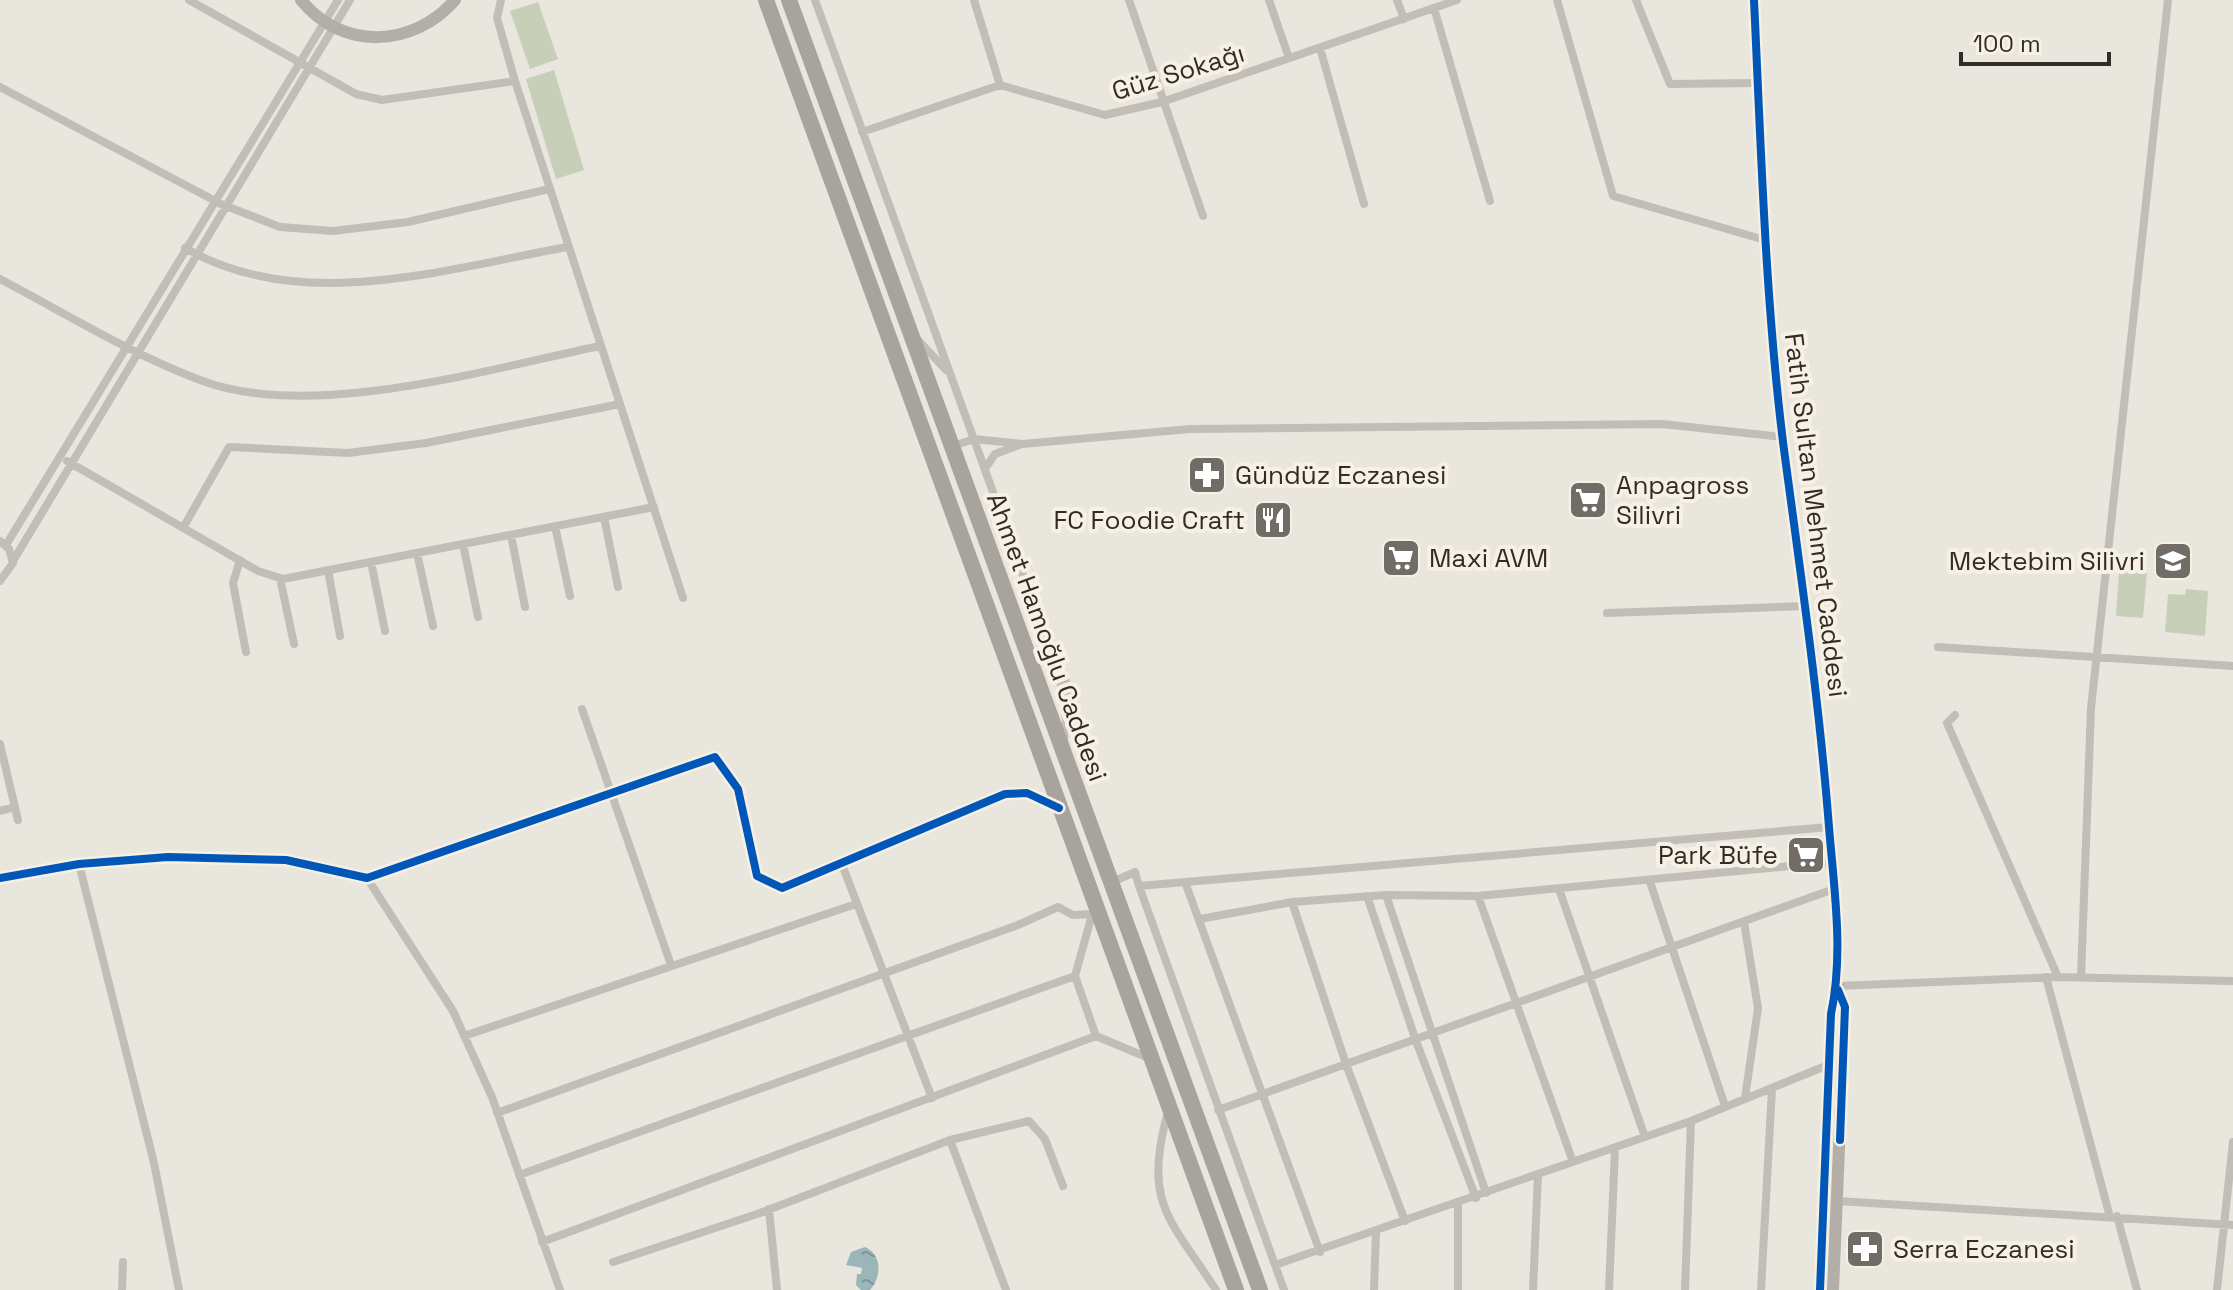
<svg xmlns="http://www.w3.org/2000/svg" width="2233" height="1290" viewBox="0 0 2233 1290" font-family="'Space Grotesk',sans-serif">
<defs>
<pattern id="water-ripples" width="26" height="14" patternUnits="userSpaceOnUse" patternTransform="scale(2)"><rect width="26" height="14" fill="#9bb6b9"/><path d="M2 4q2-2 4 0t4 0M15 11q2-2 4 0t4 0" fill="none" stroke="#7f9496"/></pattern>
</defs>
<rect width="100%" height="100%" fill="#e9e6de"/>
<path fill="#c8cfb9" d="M538,2L558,59L530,69L510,11Z
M554,70L584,170L556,179L526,79Z
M2119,571L2147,573L2143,618L2116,616Z
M2186,589L2208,591L2205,636L2165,632L2168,594L2185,595Z"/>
<path fill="url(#water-ripples)" d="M865,1247C882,1254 882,1277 870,1290H861L856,1285L857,1274H861L862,1268L846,1265L851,1252Z"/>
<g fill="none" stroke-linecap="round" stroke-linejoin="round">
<path stroke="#c2bdb7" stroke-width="8" d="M189,0L356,94L382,100L515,81
M501,0L497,18L515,81L683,598
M815,0L1023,575L1076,707
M974,0L1000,85
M1129,0L1203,216
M1269,0L1289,58
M1397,0L1404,19
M1557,0L1613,196L1765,240
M1636,0L1670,84L1758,83
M1434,8L1490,201
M1320,48L1364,204
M0,87L221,204L280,227L333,231L408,222L549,189
M862,132L1000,85L1105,115L1162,102L1457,0
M185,248C301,315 445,269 567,247
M0,279C65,313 131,354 200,380C308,422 489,369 600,346
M917,339L946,370
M1022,444L1190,429L1662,424L1783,437
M953,446L974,439L1022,444L995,454L985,469
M67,461L258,571L283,579L654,507
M604,517L618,587
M555,526L570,596
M183,528L229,447L348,453L426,443L620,404
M511,535L525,607
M0,541L9,549L13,563L0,581
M463,544L478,617
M6,545L338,0
M417,553L433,626
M240,560L233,583L246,652
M13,561L350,0
M371,562L385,631
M328,570L340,636
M280,578L294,644
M1607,613L1805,606
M1938,647L2233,666
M1060,679L1066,719L1064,740
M582,709L671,965
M1955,715L1947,723L2058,977
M0,744L18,820
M0,811L15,807
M841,862L932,1098
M79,864L154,1163L179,1290
M0,878L79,864L168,857L286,860L367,878L715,757L738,789L757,876L782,888L1005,794L1027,793L1059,807
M367,878L453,1011L492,1097L560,1290
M1185,882L1320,1252
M1650,882L1725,1106
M1110,883L1135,872L1139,886L1829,827
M1139,886L1284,1290
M1559,889L1645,1137
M1386,895L1486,1193
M1367,896L1416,1041L1476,1198
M1478,896L1573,1162
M1292,902L1346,1064L1405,1221
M1093,911L1075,976L1096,1036L1151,1059
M1200,919L1292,902L1386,895L1478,896L1832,862
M1744,922L1758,1008L1745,1098
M2046,977L2110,1217
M2081,977L2091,708L2168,0
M1837,986L2058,977L2233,981
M464,1036L856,904
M1218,1110L1834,889
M1168,1111C1143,1205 1169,1217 1216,1290
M497,1113L1018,925L1058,907L1073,915L1092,914
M950,1140L1006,1290
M519,1175L1075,976
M1837,1201L2233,1225
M1458,1203V1290
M769,1209L777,1290
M2117,1216L2137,1290
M542,1242L1096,1036
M613,1262L760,1213L950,1140L1029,1121L1045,1139L1063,1186
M1275,1265L1691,1121L1828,1065
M122,1290L123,1262
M1374,1290L1376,1232
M1533,1290L1538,1175
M1609,1290L1615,1148
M1685,1290L1691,1121
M1761,1290L1772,1089
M2217,1290L2233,1142"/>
<path stroke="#b3aea8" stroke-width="12" d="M301,0C342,51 413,48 455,0
M1754,0C1761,147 1765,295 1783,442C1800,570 1819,698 1829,827C1834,889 1844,953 1831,1014L1820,1290
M1833,1290L1845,1007L1837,986"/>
<path stroke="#a8a49d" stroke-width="16" d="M766,0L1236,1290
M789,0L1260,1290"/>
<defs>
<path id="cycleway" d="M1754,0C1761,147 1765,295 1783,442C1800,570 1819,698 1829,827C1834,889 1844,953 1831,1014L1820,1290
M0,878L79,864L168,857L286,860L367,878L715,757L738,789L757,876L782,888L1005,794L1027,793L1059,808
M1838,990L1845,1007L1840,1140"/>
</defs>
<use href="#cycleway" stroke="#f7f0e4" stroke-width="13"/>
<use href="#cycleway" stroke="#0057b8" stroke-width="8"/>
</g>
<defs>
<symbol id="pharmacy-square" viewBox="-11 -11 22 22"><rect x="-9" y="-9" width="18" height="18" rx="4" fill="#726c66" stroke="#f7f0e4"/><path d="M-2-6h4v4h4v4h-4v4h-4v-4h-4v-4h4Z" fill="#fff"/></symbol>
<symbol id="supermarket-square" viewBox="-11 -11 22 22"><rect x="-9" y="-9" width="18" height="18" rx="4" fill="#726c66" stroke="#f7f0e4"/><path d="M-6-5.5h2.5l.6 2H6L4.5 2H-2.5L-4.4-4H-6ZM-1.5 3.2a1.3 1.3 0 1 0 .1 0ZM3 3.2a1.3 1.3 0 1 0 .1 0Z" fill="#fff"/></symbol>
<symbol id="restaurant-square" viewBox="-11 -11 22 22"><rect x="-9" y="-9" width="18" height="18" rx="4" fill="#726c66" stroke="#f7f0e4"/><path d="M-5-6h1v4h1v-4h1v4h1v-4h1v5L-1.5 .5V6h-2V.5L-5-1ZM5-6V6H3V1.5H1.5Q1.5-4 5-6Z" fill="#fff"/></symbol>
<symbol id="school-square" viewBox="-11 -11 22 22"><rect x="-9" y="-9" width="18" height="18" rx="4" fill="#726c66" stroke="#f7f0e4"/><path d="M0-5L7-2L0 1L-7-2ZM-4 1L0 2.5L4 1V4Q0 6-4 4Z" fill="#fff"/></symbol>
</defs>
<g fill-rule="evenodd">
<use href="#pharmacy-square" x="1185" y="453" width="44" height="44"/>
<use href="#supermarket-square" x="1566" y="478" width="44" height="44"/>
<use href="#restaurant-square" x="1251" y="498" width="44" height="44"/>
<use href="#supermarket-square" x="1379" y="536" width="44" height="44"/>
<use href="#school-square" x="2151" y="539" width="44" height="44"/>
<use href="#supermarket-square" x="1784" y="833" width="44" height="44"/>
<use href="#pharmacy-square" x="1843" y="1227" width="44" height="44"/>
</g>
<g text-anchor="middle" stroke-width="8" stroke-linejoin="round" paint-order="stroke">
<g font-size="26" fill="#322b26" stroke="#f7f0e4">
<text transform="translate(1178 72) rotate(-17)" y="9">Güz Sokağı</text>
<text transform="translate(1816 515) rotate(83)" y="9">Fatih Sultan Mehmet Caddesi</text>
<text transform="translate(1047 637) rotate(70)" y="9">Ahmet Hamoğlu Caddesi</text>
</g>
<g font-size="26" fill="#322b26" stroke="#f7f0e4" text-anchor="start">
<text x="1235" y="484">Gündüz Eczanesi</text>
<text x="1616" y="494">Anpagross<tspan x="1616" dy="30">Silivri</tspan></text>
<text x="1245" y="529" text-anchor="end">FC Foodie Craft</text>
<text x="1429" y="567">Maxi AVM</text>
<text x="2145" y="570" text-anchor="end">Mektebim Silivri</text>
<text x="1778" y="864" text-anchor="end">Park Büfe</text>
<text x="1893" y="1258">Serra Eczanesi</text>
</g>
</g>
<path d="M1961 52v12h148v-12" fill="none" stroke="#322b26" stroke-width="4"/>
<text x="1973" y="52" font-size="24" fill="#322b26" stroke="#f7f0e4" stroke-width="6" paint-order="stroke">100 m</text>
</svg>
